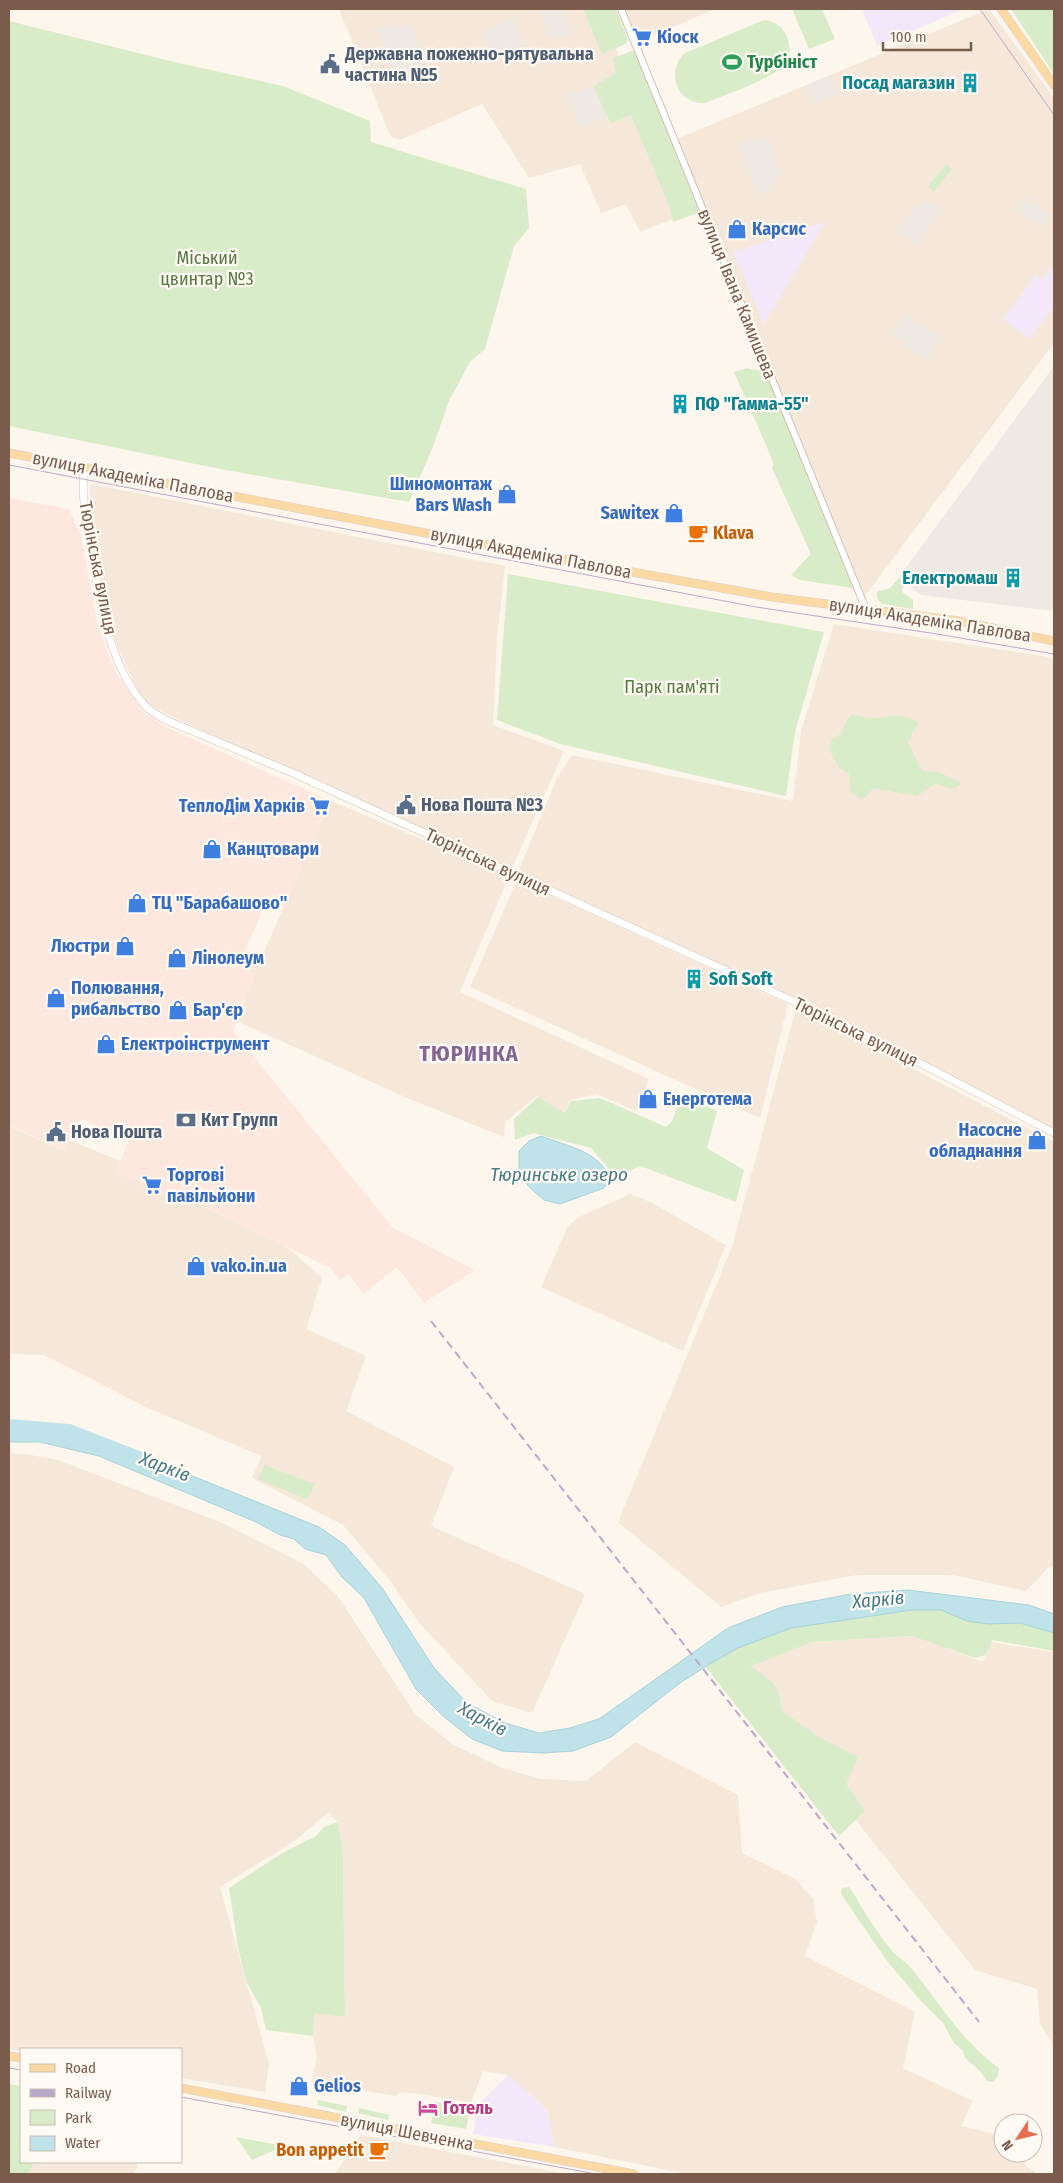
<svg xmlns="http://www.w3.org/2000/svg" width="1063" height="2183" viewBox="0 0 1063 2183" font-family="'Fira Sans Condensed',sans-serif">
<rect width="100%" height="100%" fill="#fdf6ec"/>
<path fill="#f5e8da" d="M339,9H599L685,214L640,232L626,204L601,213L580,164L529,178L482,104L400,140L394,138L389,133Z
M624,9H715L638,42Z
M989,9L1054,98V343L865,596L677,139Z
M91,484L505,566L497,638L493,725L564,751L512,868L166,714L142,699L119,651L105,612L88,512Z
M834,624L1043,656L1054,660V1131L849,1023L518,872L557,778L572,755L793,801L801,731Z
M331,801L509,876L460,992L649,1079L638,1112L596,1094L571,1100L563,1113L537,1096L505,1122L504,1137L405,1097L237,1021L259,963Z
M517,880L788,1004L760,1118L470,987Z
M796,1008L1054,1142V1567L1050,1566L1026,1591L953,1575H857L760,1593L721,1607L618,1522L732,1247Z
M9,1126L64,1151L69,1140L120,1161L115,1173L168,1189L286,1246L322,1278L306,1329L366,1356L346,1411L454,1467L431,1526L585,1594L532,1713L492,1701L420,1624L391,1582L343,1525L252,1478L262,1456L150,1409L44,1355L9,1354Z
M630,1194L650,1202L726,1245L683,1351L541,1287L568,1226L579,1217Z
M9,1453L25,1454L58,1460L220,1522L302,1563L337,1595L416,1715L452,1744L502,1768L541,1779L586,1781L635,1742L738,1795L742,1853L795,1879L813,1899L817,1922L805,1956L915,2012L903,2068L973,2101L961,2126L1003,2136V2153H1025L1026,2166L1038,2174H687L554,2147L547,2110L508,2075L483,2071L471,2103L420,2094L401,2092L395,2096L312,2081L317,2057L313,2036L315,2013L345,2016L343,1855L338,1823L329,1812L296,1840L220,1887L269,2064L265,2092L181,2078V2049H21V2051L9,2049Z
M914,1636L983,1662L991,1642L1054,1652V2046L1040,2024L1037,1989L975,1970L862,1828L750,1666L812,1642Z
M361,2135L566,2174H335Z
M34,2162H139L134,2174H29Z"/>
<path fill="#fde8e0" d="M9,498L69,509L81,536L97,621L109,657L116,672L143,712L170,729L331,801L285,907L267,899L243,956L260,963L233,1031L393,1228L475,1270L424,1303L397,1267L363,1294L349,1274L340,1280L331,1268L169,1189L165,1197L115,1173L129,1140L81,1119L64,1151L9,1125Z"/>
<path fill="#efe9e4" d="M538,9H561L572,32L552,40Z
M514,18L527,48L495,62L482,33Z
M399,22L402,27L410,24L421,50L415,53L420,66L397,76L377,30Z
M830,75L838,94L815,103L807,85Z
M593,85L607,117L582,127L568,95Z
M766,135L781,174L770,191L760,195L738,146Z
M1028,196L1050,216L1041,229L1018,209Z
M923,199L941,210L915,245L898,232Z
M908,314L941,340L926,361L892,335Z
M1054,366V611L921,595L899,577Z"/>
<path fill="#f3e8fa" d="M862,9H964L877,46Z
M825,222L764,324L733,252Z
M1054,265V306L1029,339L1003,319L1036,275L1042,280Z
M508,2075L547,2110L554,2147L473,2134L479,2104Z"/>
<path fill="#d8ecc9" d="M583,9H616L628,39L626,44L602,54Z
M792,9H822L835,39L809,49Z
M1011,9H1054V74Z
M764,20C776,22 782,26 787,37C790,46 792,55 786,63C777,77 723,96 705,103C677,105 665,71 685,53Z
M9,21L170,61L283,86L370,121L371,142L526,189L529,228L514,246L485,349L470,362L449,401L433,447L409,502L220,469L9,426Z
M637,49L703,211L673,222L669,205L631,115L612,123L607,117L594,86L616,73L613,58Z
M946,164L952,169L934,192L928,187Z
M747,368L754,370L768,368L859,589L800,580L791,575L811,554L772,468L774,465L772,459L734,372Z
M508,574L824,632L795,732L786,796L560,744L497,720Z
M899,578L904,582L902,592L913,600V609L882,604C878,601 875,596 878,591L889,589Z
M851,715C858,715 864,718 871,718C892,719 895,711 918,722L908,742L922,771L939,772L961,783L956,788H948L936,783L917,796L873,788L867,796L861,799L851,793L849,774L839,768L829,749L832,739L842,733L846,721Z
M682,1095L717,1111L707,1148L744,1170L736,1202L640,1166L616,1177L591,1148L533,1133L515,1140L514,1119L538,1097L564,1113L571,1101L600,1098L666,1127L672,1121Z
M264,1465L315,1484L307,1499L258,1479Z
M912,1610H941L967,1621L988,1624L1020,1623L1054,1633V1651L992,1640L986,1655L975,1658L912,1636L812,1642L751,1666C769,1679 781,1684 781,1710L817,1736L858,1757L846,1784L865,1811L839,1836L705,1666L738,1648L791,1628Z
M338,1822L343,1855L345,2017L315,2013L313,2036L266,2030L261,2008L246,1981L238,1948L229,1888L279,1855L316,1836L324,1827Z
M849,1887C858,1898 862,1910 871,1922C878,1932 885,1943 894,1953C899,1958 906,1962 911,1968C939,2002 962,2042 999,2068L998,2076L993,2082L987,2081L979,2070L965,2058L963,2051L954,2043L943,2023L920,2000L887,1961L841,1894L842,1888Z
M9,2084L21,2086V2162H34L29,2174H9Z
M318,2100L347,2106L346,2112L317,2105Z
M435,2102L470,2108L466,2129L431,2123Z
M359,2108L389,2115L388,2120L358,2113Z
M236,2137L284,2146L252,2160Z"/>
<path fill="#bfe3e8" stroke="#a5d3da" d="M541,1136C563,1145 605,1152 609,1181L604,1188L560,1204L544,1200L530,1188L519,1173V1151L529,1141Z
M9,1425L60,1429L190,1475L319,1527L345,1545L382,1588L434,1668L467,1703L505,1723L539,1733L570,1728L599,1719L728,1628L782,1607L851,1594L908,1590L1029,1605L1054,1614V1633L1020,1623L988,1624L967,1621L941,1610H912L791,1628L738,1648L708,1665L680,1683L611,1737L573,1751L543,1753L502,1751L472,1739L443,1716L416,1689L364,1598L342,1577L326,1555L305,1549L294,1539L280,1535L256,1522L99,1456L40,1442H9Z"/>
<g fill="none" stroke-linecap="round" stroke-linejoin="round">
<path stroke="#bfe3e8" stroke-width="10" d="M9,1424L69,1429L149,1460"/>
<defs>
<path id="tertiary" d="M621,9L865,607"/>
<path id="secondary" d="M84,467C81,500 87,530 93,562C102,610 110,663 142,702C148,710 157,715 166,720L295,774L793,1001L866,1035L1054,1133"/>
<path id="primary" d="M1001,9L1054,85
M9,453L593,565L772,597L959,621L1054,641
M9,2056L21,2058
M181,2088L634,2174"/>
</defs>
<use href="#tertiary" stroke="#d1beb0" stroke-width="8"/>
<use href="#secondary" stroke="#d6c0b0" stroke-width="8"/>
<use href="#primary" stroke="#dad1cd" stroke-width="9"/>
<use href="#tertiary" stroke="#fff" stroke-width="6"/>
<use href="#secondary" stroke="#fff" stroke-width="7"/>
<use href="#primary" stroke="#fbd9a5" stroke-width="8"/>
<path stroke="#b9a8c9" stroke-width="1" d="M980,9L1054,115
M9,465L756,607L937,634L1054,654
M9,2068L21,2070
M181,2097L596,2174"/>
<path stroke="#b9a8c9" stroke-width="2" stroke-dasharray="8 5" stroke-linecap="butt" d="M431,1321L979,2022"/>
</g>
<defs>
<symbol id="supermarket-bare" viewBox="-9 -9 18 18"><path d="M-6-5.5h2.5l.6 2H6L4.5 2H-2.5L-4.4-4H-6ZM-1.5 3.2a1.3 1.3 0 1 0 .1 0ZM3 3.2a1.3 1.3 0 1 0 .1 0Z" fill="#3f7fe0" stroke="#fffaf3" stroke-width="2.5" paint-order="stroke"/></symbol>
<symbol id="stadium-bare" viewBox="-9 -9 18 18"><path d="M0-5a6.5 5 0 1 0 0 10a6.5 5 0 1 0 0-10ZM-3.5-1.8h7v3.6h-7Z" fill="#2e9e5b" stroke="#fffaf3" stroke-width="2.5" paint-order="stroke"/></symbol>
<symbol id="civic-bare" viewBox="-9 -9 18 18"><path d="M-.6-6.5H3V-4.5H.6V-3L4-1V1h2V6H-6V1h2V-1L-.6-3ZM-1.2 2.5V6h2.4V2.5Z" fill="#5c6f8a" stroke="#fffaf3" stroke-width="2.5" paint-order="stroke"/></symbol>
<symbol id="building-bare" viewBox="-9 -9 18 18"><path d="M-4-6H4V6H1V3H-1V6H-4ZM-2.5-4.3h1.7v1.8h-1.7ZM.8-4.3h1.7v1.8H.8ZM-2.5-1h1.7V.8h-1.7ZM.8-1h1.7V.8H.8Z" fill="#0f9aa8" stroke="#fffaf3" stroke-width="2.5" paint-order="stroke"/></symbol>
<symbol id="shop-bare" viewBox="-9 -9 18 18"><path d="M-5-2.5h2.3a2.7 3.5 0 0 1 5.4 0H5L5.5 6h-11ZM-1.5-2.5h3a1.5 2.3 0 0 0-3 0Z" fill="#3f7fe0" stroke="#fffaf3" stroke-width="2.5" paint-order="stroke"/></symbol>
<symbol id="cafe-bare" viewBox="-9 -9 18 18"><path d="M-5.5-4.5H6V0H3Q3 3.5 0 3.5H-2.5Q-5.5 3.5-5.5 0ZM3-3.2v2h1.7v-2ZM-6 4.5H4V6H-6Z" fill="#e8710a" stroke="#fffaf3" stroke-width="2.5" paint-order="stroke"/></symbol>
<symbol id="bank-bare" viewBox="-9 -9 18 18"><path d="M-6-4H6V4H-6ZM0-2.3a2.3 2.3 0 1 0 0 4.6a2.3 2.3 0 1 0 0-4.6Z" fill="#5c6f8a" stroke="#fffaf3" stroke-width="2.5" paint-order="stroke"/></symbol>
<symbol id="hotel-bare" viewBox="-9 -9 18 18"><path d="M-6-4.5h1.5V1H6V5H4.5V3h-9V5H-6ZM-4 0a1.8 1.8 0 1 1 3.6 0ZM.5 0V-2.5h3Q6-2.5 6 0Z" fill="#d1479c" stroke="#fffaf3" stroke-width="2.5" paint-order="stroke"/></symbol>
</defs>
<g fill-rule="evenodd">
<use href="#supermarket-bare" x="628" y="23" width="28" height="28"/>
<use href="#stadium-bare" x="718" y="48" width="28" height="28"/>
<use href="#civic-bare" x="316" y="50" width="28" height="28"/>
<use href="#building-bare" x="956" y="69" width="28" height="28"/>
<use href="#shop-bare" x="723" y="215" width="28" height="28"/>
<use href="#building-bare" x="666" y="390" width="28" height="28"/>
<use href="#shop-bare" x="493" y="480" width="28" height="28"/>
<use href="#shop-bare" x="660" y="499" width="28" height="28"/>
<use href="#cafe-bare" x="684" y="519" width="28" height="28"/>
<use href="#building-bare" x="999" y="564" width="28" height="28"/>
<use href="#civic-bare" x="392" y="791" width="28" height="28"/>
<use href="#supermarket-bare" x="306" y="792" width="28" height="28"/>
<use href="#shop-bare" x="198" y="835" width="28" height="28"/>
<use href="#shop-bare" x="123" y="889" width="28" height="28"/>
<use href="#shop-bare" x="111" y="932" width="28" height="28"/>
<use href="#shop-bare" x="163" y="944" width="28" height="28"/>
<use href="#building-bare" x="680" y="965" width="28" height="28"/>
<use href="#shop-bare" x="42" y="984" width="28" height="28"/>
<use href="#shop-bare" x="164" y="996" width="28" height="28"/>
<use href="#shop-bare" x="92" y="1030" width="28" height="28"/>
<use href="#shop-bare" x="634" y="1085" width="28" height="28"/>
<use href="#bank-bare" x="172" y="1106" width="28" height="28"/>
<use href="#civic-bare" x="42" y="1118" width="28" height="28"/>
<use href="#shop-bare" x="1023" y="1126" width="28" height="28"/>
<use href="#supermarket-bare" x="138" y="1171" width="28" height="28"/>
<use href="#shop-bare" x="182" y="1252" width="28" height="28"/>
<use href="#shop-bare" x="285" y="2072" width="28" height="28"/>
<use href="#hotel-bare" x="414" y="2094" width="28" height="28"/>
<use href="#cafe-bare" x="365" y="2136" width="28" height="28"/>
</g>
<g text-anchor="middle" stroke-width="4.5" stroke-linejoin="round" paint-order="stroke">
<g font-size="18" font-weight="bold" fill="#366cbe" stroke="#fffaf3" text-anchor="start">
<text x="657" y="43">Кіоск</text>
<text x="752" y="235">Карсис</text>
<text x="492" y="490" text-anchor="end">Шиномонтаж<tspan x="492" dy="21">Bars Wash</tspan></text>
<text x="659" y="519" text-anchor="end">Sawitex</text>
<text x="305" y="812" text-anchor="end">ТеплоДім Харків</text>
<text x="227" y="855">Канцтовари</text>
<text x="152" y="909">ТЦ "Барабашово"</text>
<text x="110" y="952" text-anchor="end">Люстри</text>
<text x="192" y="964">Лінолеум</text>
<text x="71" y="994">Полювання,<tspan x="71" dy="21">рибальство</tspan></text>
<text x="193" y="1016">Бар'єр</text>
<text x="121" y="1050">Електроінструмент</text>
<text x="663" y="1105">Енерготема</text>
<text x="1022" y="1136" text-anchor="end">Насосне<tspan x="1022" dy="21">обладнання</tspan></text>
<text x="167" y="1181">Торгові<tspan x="167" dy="21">павільйони</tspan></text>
<text x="211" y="1272">vako.in.ua</text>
<text x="314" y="2092">Gelios</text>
</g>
<g font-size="18" font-weight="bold" fill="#4e5e75" stroke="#fffaf3" text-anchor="start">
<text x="345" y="60">Державна пожежно-рятувальна<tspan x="345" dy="21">частина №5</tspan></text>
<text x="421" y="811">Нова Пошта №3</text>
<text x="201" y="1126">Кит Групп</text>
<text x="71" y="1138">Нова Пошта</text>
</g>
<g font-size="18" font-weight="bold" fill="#27864d" stroke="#fffaf3" text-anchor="start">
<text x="747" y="68">Турбініст</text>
</g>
<g font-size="18" font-weight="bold" fill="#0d838f" stroke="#fffaf3" text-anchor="end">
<text x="955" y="89">Посад магазин</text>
<text x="695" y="410" text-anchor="start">ПФ "Гамма-55"</text>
<text x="998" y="584">Електромаш</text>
<text x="709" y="985" text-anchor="start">Sofi Soft</text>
</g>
<g font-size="18" fill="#537a41" stroke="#fffaf3">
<text x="207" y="264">Міський<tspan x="207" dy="21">цвинтар №3</tspan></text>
<text x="672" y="693">Парк пам'яті</text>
</g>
<g font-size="18" fill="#7a5c4d" stroke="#fffaf3">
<text transform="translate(737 294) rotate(68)" y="6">вулиця Івана Камишева</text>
<text transform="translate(133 477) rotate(11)" y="6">вулиця Академіка Павлова</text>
<text transform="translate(531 553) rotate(11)" y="6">вулиця Академіка Павлова</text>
<text transform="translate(98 568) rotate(79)" y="6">Тюрінська вулиця</text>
<text transform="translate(930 620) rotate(9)" y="6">вулиця Академіка Павлова</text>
<text transform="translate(488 862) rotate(25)" y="6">Тюрінська вулиця</text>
<text transform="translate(856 1032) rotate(26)" y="6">Тюрінська вулиця</text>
<text transform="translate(407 2132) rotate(11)" y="6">вулиця Шевченка</text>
</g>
<g font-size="18" font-weight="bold" fill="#c56008" stroke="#fffaf3" text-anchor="start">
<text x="713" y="539">Klava</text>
<text x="364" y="2156" text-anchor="end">Bon appetit</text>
</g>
<g font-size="18" font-weight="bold" fill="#b23c85" stroke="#fffaf3" text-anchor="start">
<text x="443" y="2114">Готель</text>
</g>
<g font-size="19" font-style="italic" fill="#437c86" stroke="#fffaf3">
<text x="559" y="1181">Тюринське озеро</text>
<text transform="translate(165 1466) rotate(21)" y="7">Харків</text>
<text transform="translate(878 1599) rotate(-5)" y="7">Харків</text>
<text transform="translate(483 1718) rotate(28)" y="7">Харків</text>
</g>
<g font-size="22" font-weight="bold" letter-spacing="1" fill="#846695" stroke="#fffaf3">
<text x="469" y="1061">ТЮРИНКА</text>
</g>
</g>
<rect width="1063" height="2183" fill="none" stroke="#7a5c4d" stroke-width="20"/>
<rect x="20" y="2048" width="162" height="115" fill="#fffaf3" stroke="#cabbb1"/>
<rect x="30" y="2064" width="25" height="8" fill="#fbd9a5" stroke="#cabbb1"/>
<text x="65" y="2073" font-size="15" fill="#7a5c4d">Road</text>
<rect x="30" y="2089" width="25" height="8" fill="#b9a8c9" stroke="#cabbb1"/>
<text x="65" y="2098" font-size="15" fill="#7a5c4d">Railway</text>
<rect x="30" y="2110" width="25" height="15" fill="#d8ecc9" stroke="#cabbb1"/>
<text x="65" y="2123" font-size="15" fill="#7a5c4d">Park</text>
<rect x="30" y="2136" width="25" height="15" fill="#bfe3e8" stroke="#cabbb1"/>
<text x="65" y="2148" font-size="15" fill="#7a5c4d">Water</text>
<g transform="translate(1018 2138) rotate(235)"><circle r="24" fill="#fffaf3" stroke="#cabbb1"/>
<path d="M0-4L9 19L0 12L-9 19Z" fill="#e76f51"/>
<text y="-8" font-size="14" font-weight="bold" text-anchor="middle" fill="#7a5c4d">N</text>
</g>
<path d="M883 42v8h88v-8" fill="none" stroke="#7a5c4d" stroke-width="2.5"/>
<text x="890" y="42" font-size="15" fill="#7a5c4d" stroke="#fffaf3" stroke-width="4" paint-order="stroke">100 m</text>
</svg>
